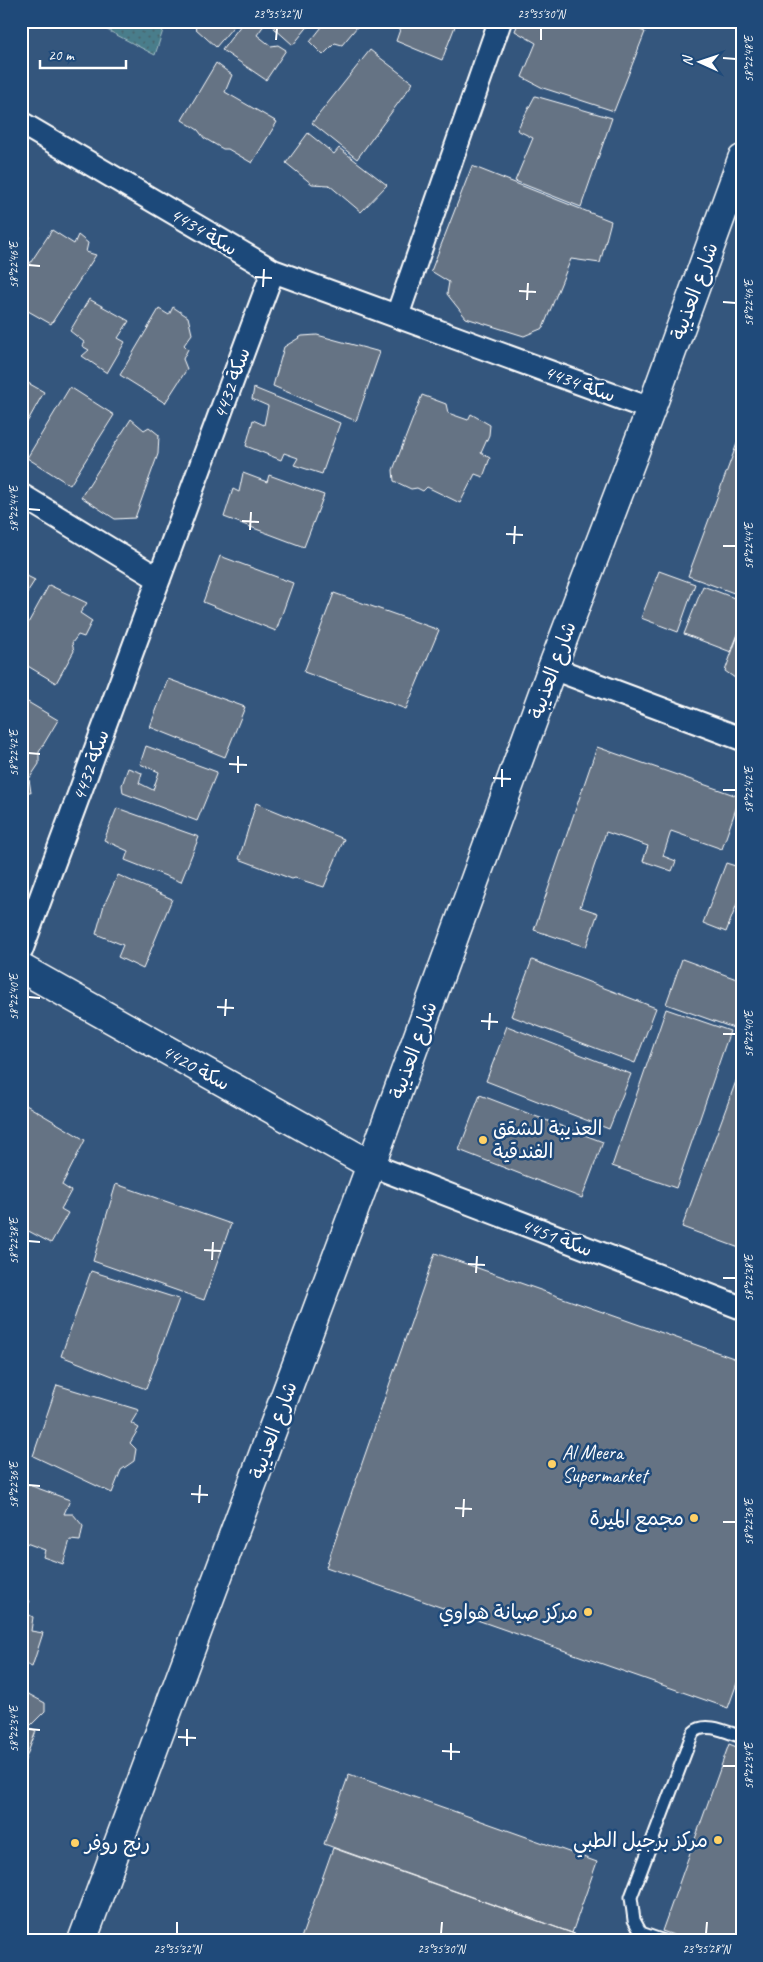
<svg xmlns="http://www.w3.org/2000/svg" width="763" height="1962" viewBox="0 0 763 1962" font-family="Caveat,'Playpen Sans Arabic',sans-serif">
<defs>
<pattern id="park-dots" width="8" height="8" patternUnits="userSpaceOnUse" patternTransform="scale(1.25)"><rect width="8" height="8" fill="#487d8b"/><path d="M2 2h.1M6 6h.1" fill="none" stroke="#4a646c" stroke-width="1.8" stroke-linecap="round"/></pattern>
</defs>
<rect width="100%" height="100%" fill="#34567d"/>
<filter id="ink" filterUnits="userSpaceOnUse"><feTurbulence type="fractalNoise" baseFrequency=".02" numOctaves="2"/><feDisplacementMap in="SourceGraphic" scale="10" xChannelSelector="R" yChannelSelector="G"/><feConvolveMatrix kernelMatrix="1 2 1 2 8 2 1 2 1" color-interpolation-filters="sRGB"/></filter>
<g filter="url(#ink)">
<path fill="url(#park-dots)" stroke="#a4bec5" d="M90,21H166L155,55Z"/>
<path fill="#657384" stroke="#fff" d="M201,21H238L216,47L195,28Z
M244,21H267L257,35L271,46L278,45L286,50L266,80L222,50Z
M277,21H307L310,24L293,45L274,28Z
M323,21H362L342,45L335,43L323,55L310,42L325,23Z
M403,21H457L442,60L396,41Z
M519,21H620L645,32L614,111L543,88L522,77L536,43L515,31Z
M370,50L413,83L357,159L312,123Z
M216,63L232,75L225,92L277,122L252,163L228,149H223L204,138L198,130L182,120Z
M535,96L612,118L581,207L515,181L533,138L517,130Z
M308,133L334,154L339,148L387,185L361,212L329,185L312,184L286,163Z
M472,166L611,221L600,263L571,259L543,328L524,336L466,318L447,294L449,282L431,271Z
M21,228L30,236L21,249Z
M52,230L74,244L78,235L88,243L86,252L96,255L51,324L21,307V277Z
M89,299L129,321L118,338L125,342L107,373L82,356L89,350L82,346L84,342L70,331Z
M173,307L188,317L192,334L184,345L188,349L183,359L187,369L165,403L120,375L159,309L169,315Z
M317,335L380,352L356,421L273,386L284,347L302,336Z
M21,379L44,392L21,433Z
M70,387L114,415L70,485L27,458Z
M254,388L340,423L322,474L294,465L298,458L284,453L281,460L246,446L253,420L264,425L268,406L252,399Z
M422,395L446,404L448,413L468,420L471,414L490,425L489,435L481,453L490,458L483,477L475,474L460,503L427,487L423,491L417,488L411,489L394,481L393,470Z
M131,419L144,430L149,427L159,435L158,454L135,518L115,519L81,497Z
M742,430V596L688,576Z
M243,473L267,482L269,475L324,495L304,547L224,517L233,489L239,492Z
M220,556L293,583L276,631L203,602Z
M659,571L695,584L678,632L641,618Z
M21,573L35,580L21,602Z
M49,585L87,603L80,613L92,621L84,637L78,635L72,643L74,651L56,683L21,662V636Z
M703,586L742,601V624L731,652L684,634Z
M334,593L439,630L406,709L304,672Z
M742,624V683L725,671Z
M168,679L245,707L225,757L150,727Z
M21,698L58,720L39,752V764L29,779L31,793L21,787Z
M146,746L217,772L197,821L123,793L122,785L128,768L142,773L139,783L153,790L159,772L140,764Z
M597,747L740,797L722,849L671,831L663,856L676,861L672,871L643,861L648,846L606,832L580,907L598,913L586,947L534,930Z
M256,803L344,839L324,887L295,878L292,879L239,859Z
M117,808L199,837L181,882L125,860L128,851L104,840Z
M726,863L742,868V891L726,932L703,923Z
M118,875L172,899L143,969L118,957L123,945L96,934L104,905Z
M682,959L742,981V1031L666,1004Z
M532,960L656,1008L635,1063L511,1016Z
M666,1009L730,1031L676,1188L612,1166Z
M507,1026L631,1074L609,1129L486,1081Z
M742,1065V1249L682,1227Z
M480,1095L603,1142L582,1198L459,1150Z
M21,1102L85,1140L62,1185L71,1191L61,1209L68,1213L51,1243L21,1227Z
M116,1184L231,1224L204,1300L93,1261Z
M435,1253L742,1361V1669L728,1708L326,1567Z
M91,1271L179,1299L146,1389L61,1356Z
M57,1385L139,1410L131,1423L139,1428L130,1443L136,1449L134,1461L121,1470L112,1493L33,1456Z
M21,1482L70,1500L64,1514H73L83,1526L80,1541L70,1540L63,1564L43,1557L45,1550L21,1541Z
M21,1598L30,1601L24,1612L33,1617L31,1631L43,1633L32,1667L21,1662Z
M21,1690L45,1703V1711L29,1727L36,1731L21,1771Z
M729,1744L742,1749V1941H691L662,1931Z
M349,1774L597,1862L572,1933L324,1844Z
M333,1848L572,1933L595,1941H300Z"/>
<g fill="none" stroke-linecap="round" stroke-linejoin="round">
<defs>
<path id="lane" d="M664,1941L641,1933L634,1920L631,1897L689,1743C690,1740 692,1734 694,1732C706,1721 729,1733 742,1737"/>
<path id="street" d="M21,123L273,271L651,409
M397,316L500,21
M21,495L159,579
M552,668L742,739
M21,951L273,271
M371,1165L742,1308"/>
<path id="secondary" d="M21,968L371,1165
M82,1941L371,1165L552,668L651,409L742,159"/>
</defs>
<use href="#lane" stroke="#fff" stroke-width="15"/>
<use href="#street" stroke="#fff" stroke-width="26"/>
<use href="#secondary" stroke="#fff" stroke-width="31"/>
<use href="#lane" stroke="#1f4a7a" stroke-width="11"/>
<use href="#street" stroke="#1f4a7a" stroke-width="22"/>
<use href="#secondary" stroke="#1f4a7a" stroke-width="28"/>
</g>
</g>
<path fill="none" stroke="#fff" stroke-width="2" d="M276,40L277,28M541,40V28M723,58L736,59M28,265L40,266M255,277L272,278M263,287L264,269M519,291L536,292M527,300L528,283M723,302L736,303M28,509L40,510M242,521L259,522M250,530L251,512M506,534L523,535M514,544L515,526M723,546H736M28,753L40,754M229,764L247,765M238,773V756M493,778L511,779M502,787V769M723,790H736M28,997L40,998M217,1007L234,1008M225,1016L226,999M481,1021L498,1022M489,1030L490,1013M723,1034H736M28,1241L40,1242M204,1250L221,1251M212,1260L213,1242M468,1264L485,1265M476,1273L477,1256M723,1278H736M28,1485L40,1486M191,1494L208,1495M199,1503L200,1485M455,1508L472,1509M463,1517L464,1499M723,1522H736M28,1729L40,1730M178,1737L196,1738M187,1746V1729M442,1751L460,1752M451,1760V1743M723,1766H736M177,1934V1922M441,1934L442,1922M706,1934L707,1922"/>
<g fill="#ffd166" stroke="#1f4a7a" stroke-width="2">
<circle cx="483" cy="1140" r="5"/>
<circle cx="552" cy="1464" r="5"/>
<circle cx="694" cy="1518" r="5"/>
<circle cx="588" cy="1612" r="5"/>
<circle cx="718" cy="1840" r="5"/>
<circle cx="75" cy="1843" r="5"/>
</g>
<g text-anchor="middle" stroke-width="5" stroke-linejoin="round" paint-order="stroke">
<g font-size="20" fill="#fff" stroke="#1f4a7a">
<text transform="translate(204 231) rotate(31)" y="7">سكة 4434</text>
<text transform="translate(694 291) rotate(-70)" y="7">شارع العذيبة</text>
<text transform="translate(231 383) rotate(-70)" y="7">سكة 4432</text>
<text transform="translate(580 383) rotate(20)" y="7">سكة 4434</text>
<text transform="translate(552 670) rotate(-70)" y="7">شارع العذيبة</text>
<text transform="translate(90 765) rotate(-70)" y="7">سكة 4432</text>
<text transform="translate(413 1050) rotate(-70)" y="7">شارع العذيبة</text>
<text transform="translate(196 1067) rotate(29)" y="7">سكة 4420</text>
<text transform="translate(557 1237) rotate(21)" y="7">سكة 4451</text>
<text transform="translate(273 1430) rotate(-70)" y="7">شارع العذيبة</text>
</g>
<g font-size="20" fill="#fff" stroke="#1f4a7a" text-anchor="start">
<text x="493" y="1135">العذيبة للشقق<tspan x="493" dy="23">الفندقية</tspan></text>
<text x="562" y="1459">Al Meera<tspan x="562" dy="23">Supermarket</tspan></text>
<text x="684" y="1525" text-anchor="end">مجمع الميرة</text>
<text x="578" y="1619" text-anchor="end">مركز صيانة هواوي</text>
<text x="708" y="1847" text-anchor="end">مركز برجيل الطبي</text>
<text x="85" y="1850">رنج روفر</text>
</g>
</g>
<rect width="763" height="1962" fill="none" stroke="#1f4a7a" stroke-width="55"/>
<g transform="translate(700 62) rotate(273)" stroke="#1f4a7a" stroke-width="4" paint-order="stroke">
<path d="M0-4L9 19L0 12L-9 19Z" fill="#ffffff"/>
<text y="-8" font-size="14" font-weight="bold" text-anchor="middle" fill="#ffffff">N</text>
</g>
<path d="M40 60v8h86v-8" fill="none" stroke="#ffffff" stroke-width="2.5"/>
<text x="48" y="60" font-size="15" fill="#ffffff" stroke="#1f4a7a" stroke-width="4" paint-order="stroke">20 m</text>
<rect x="28" y="28" width="708" height="1906" fill="none" stroke="#fff" stroke-width="2"/>
<g font-size="12" text-anchor="middle" fill="#fff">
<text x="277" y="18">23°35'32"N</text>
<text x="541" y="18">23°35'30"N</text>
<text transform="translate(749 59) rotate(-90)" y="4">58°22'48"E</text>
<text transform="translate(14 265) rotate(-90)" y="4">58°22'46"E</text>
<text transform="translate(749 303) rotate(-90)" y="4">58°22'46"E</text>
<text transform="translate(14 509) rotate(-90)" y="4">58°22'44"E</text>
<text transform="translate(749 546) rotate(-90)" y="4">58°22'44"E</text>
<text transform="translate(14 753) rotate(-90)" y="4">58°22'42"E</text>
<text transform="translate(749 790) rotate(-90)" y="4">58°22'42"E</text>
<text transform="translate(14 997) rotate(-90)" y="4">58°22'40"E</text>
<text transform="translate(749 1034) rotate(-90)" y="4">58°22'40"E</text>
<text transform="translate(14 1241) rotate(-90)" y="4">58°22'38"E</text>
<text transform="translate(749 1278) rotate(-90)" y="4">58°22'38"E</text>
<text transform="translate(14 1485) rotate(-90)" y="4">58°22'36"E</text>
<text transform="translate(749 1522) rotate(-90)" y="4">58°22'36"E</text>
<text transform="translate(14 1729) rotate(-90)" y="4">58°22'34"E</text>
<text transform="translate(749 1766) rotate(-90)" y="4">58°22'34"E</text>
<text x="177" y="1953">23°35'32"N</text>
<text x="441" y="1953">23°35'30"N</text>
<text x="706" y="1953">23°35'28"N</text>
</g>
</svg>
